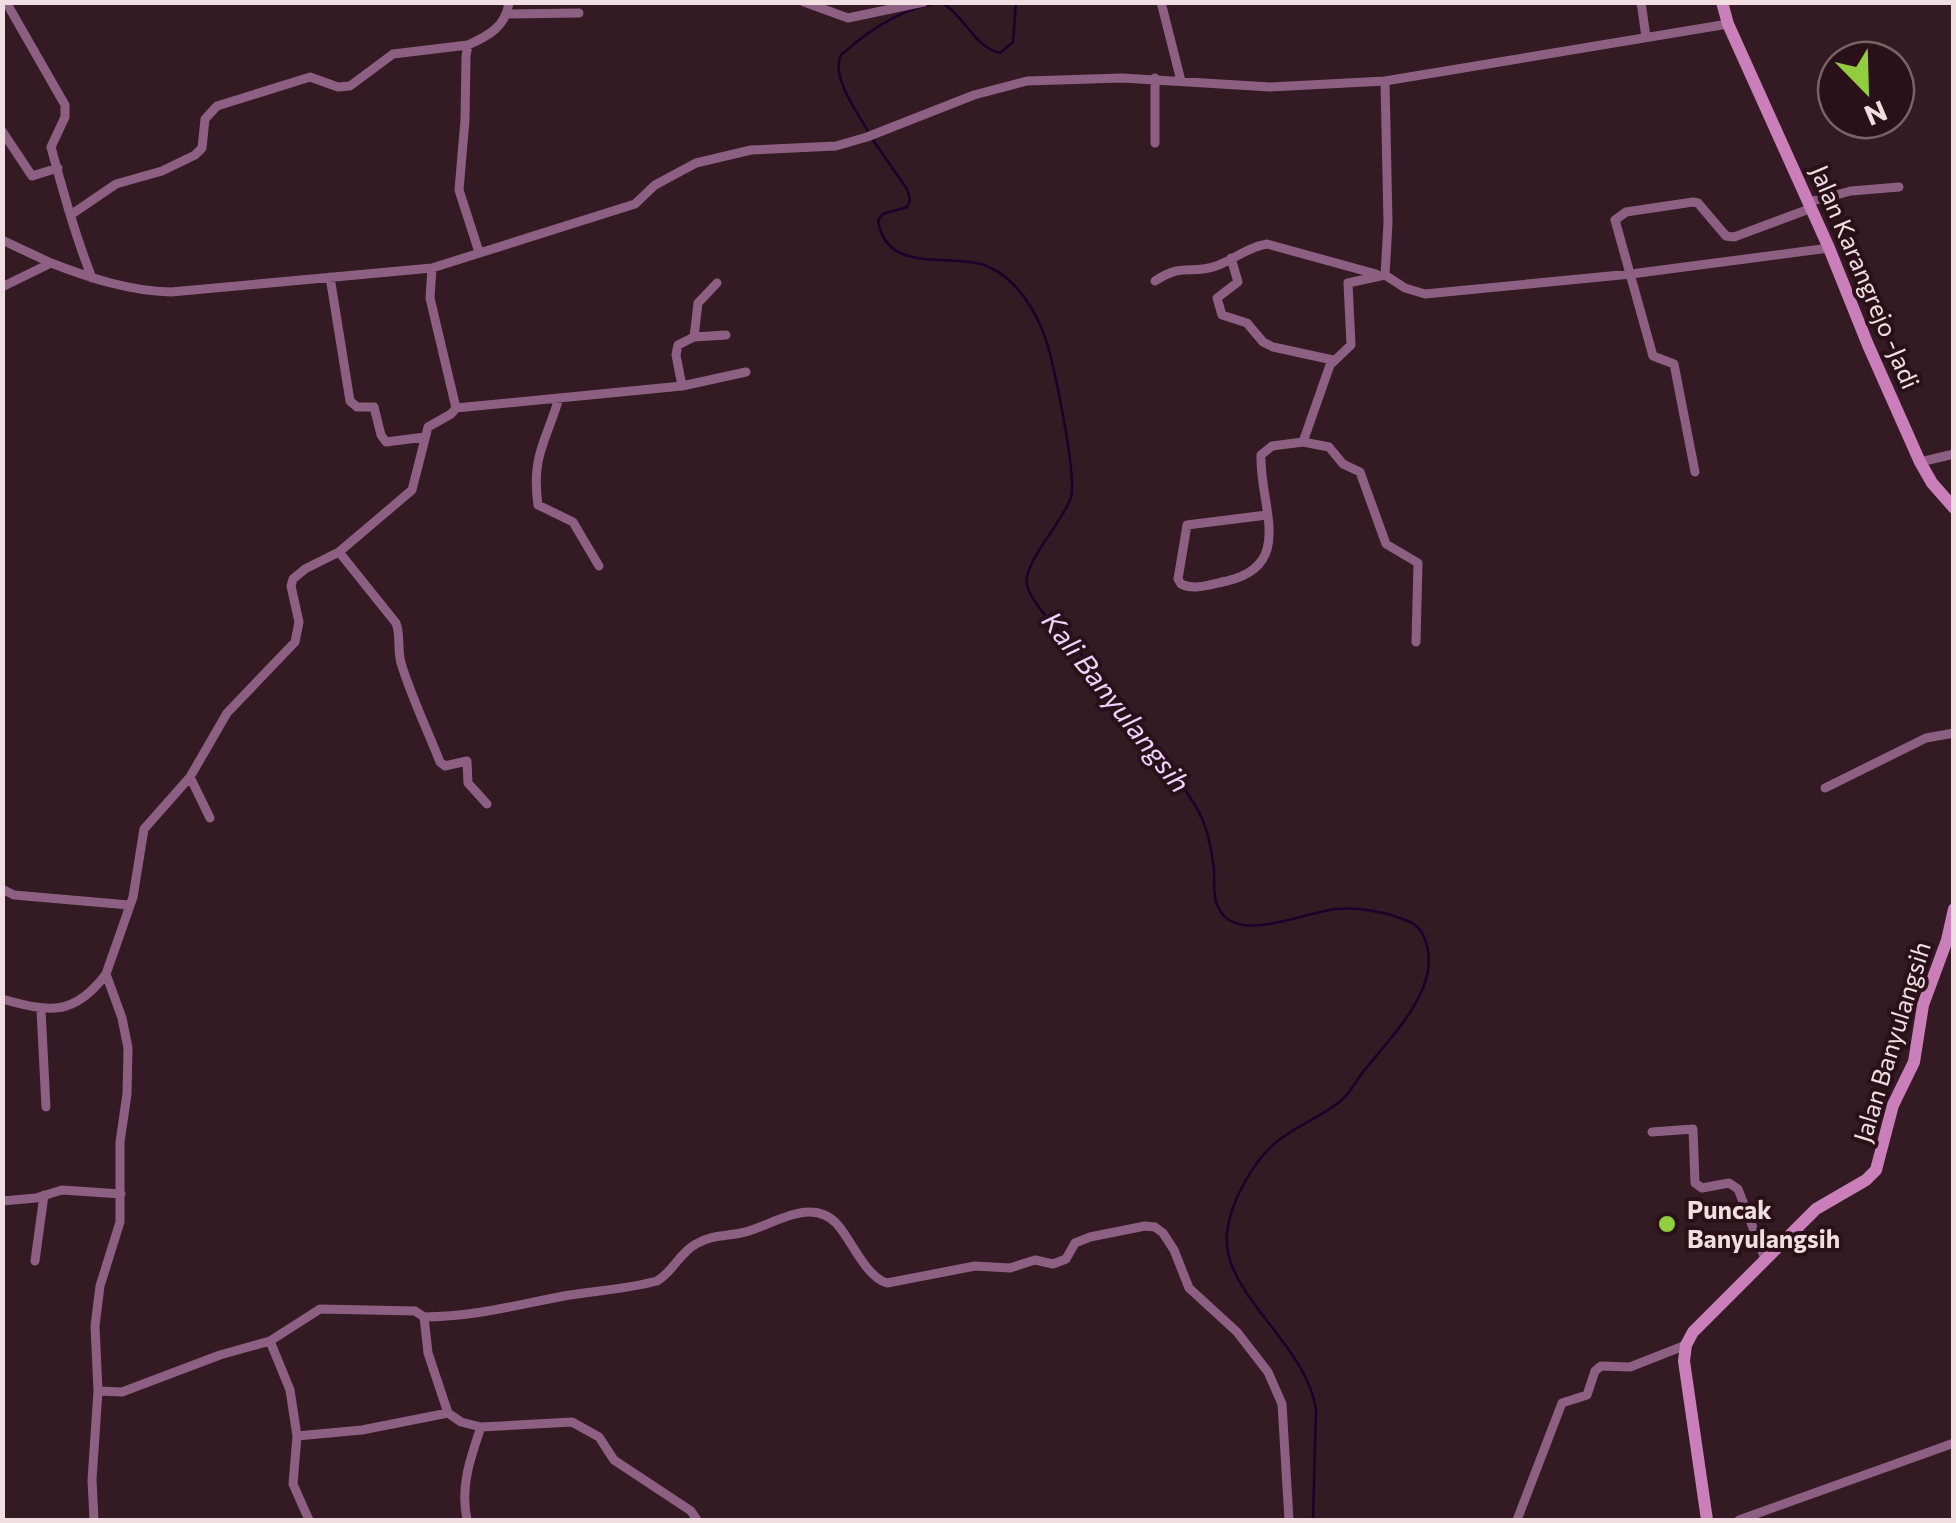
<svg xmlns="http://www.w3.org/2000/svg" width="1956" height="1523" viewBox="0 0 1956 1523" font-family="Commissioner,sans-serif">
<rect width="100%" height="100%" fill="#341a22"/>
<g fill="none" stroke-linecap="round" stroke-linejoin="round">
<path stroke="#1b002c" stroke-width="2.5" d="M869,133C858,113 830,76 841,55C868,31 904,6 942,3C965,16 974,47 1000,53L1013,42L1016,2
M873,140L907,189L910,200L907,207L883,214L878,220C886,278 956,250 991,268C1018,281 1037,313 1046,340C1054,365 1077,475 1071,497C1064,521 1022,563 1027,585C1032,610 1089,659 1107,682C1138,721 1168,763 1195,805C1207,824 1211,847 1214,869C1215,887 1211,901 1224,916C1247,940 1306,912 1336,909C1357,907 1375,910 1394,916C1405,920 1416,922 1422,933C1449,983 1390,1037 1363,1072C1356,1081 1351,1091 1343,1099C1324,1116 1299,1124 1279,1140C1254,1159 1230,1202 1227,1233C1221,1294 1305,1341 1316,1409L1313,1520"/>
<path stroke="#8d5f83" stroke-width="9" d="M6,2L65,105V117L51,147C63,191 75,235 92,278
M804,2L848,18L924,2
M1161,2L1181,81
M1641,2L1646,37
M508,14L579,13
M1155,78V143
M1385,81L1388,223L1385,275L1348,283L1351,345L1330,365L1303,442L1329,447L1343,464L1360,472L1386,544L1418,563L1416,642
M2,131L32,176L58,168
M1809,202L1851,191L1899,187
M72,214L116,184L162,171L195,155L202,148L205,119L217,106L310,77L338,87L350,86L393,54L468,45
M2,240L51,263
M479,252L459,190L465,120L466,56L468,45C488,36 506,27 509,2
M1231,258L1238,282L1217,298L1222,315L1247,323L1263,342L1273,347L1333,360
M432,268L430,298L456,408L451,414L428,427L412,490L339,552L305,569L293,579L291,586L299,622L295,642L227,713L190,777L144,829L133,897L106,974L122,1018L128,1048L127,1094L120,1142V1222L100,1286L95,1326L98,1391L122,1392L220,1355L270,1341L320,1309L415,1311L424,1317L428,1353L448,1413L461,1422L481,1427L572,1422L599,1437L614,1460L691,1511L697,1520
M1385,275L1405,288L1425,294L1631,274L1829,248
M330,277L350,401L357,407H374L381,435L386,442L425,437
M1155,281C1183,262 1191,275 1216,266C1234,260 1247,247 1267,244L1376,274
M2,287L51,263C90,278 129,291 171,292L432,268L635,204L655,185L696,163L751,150L836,146L867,137L974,95L1027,81L1122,78L1270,87L1385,81L1728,24
M694,337L698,303L717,283
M682,386L676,355L678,345L694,337L726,335
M559,398C546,442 531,456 538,505L573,522L599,566
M456,408L682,386L746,372
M1920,462L1954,454
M1695,472L1674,364L1653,356L1615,220L1626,212L1693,202L1698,203L1726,236L1734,237L1812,208
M1267,515L1187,525L1178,579L1181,584C1194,591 1212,584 1227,581C1296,565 1259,505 1261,455L1272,446L1303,442
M339,552L396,623C401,636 397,649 401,663C411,696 427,729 440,762L445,766L467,761L468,783L487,804
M190,777L210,818
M1825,788L1926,738L1954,733
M2,889L14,895L129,905
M2,999C49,1012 74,1017 106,974
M41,1010L46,1107
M1652,1132L1693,1129L1695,1183L1702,1188L1729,1183L1738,1189L1765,1259
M2,1201L36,1198L62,1190L121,1194
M35,1261L44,1195
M424,1317C473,1317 516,1305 564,1296C594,1291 627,1289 657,1281C674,1271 679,1253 696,1244C710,1235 726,1236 741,1233C771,1227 810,1195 837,1224C852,1241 866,1277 887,1283L975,1266L1010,1268L1035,1260L1053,1264L1066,1259L1075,1243L1090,1237L1145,1226L1155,1227L1163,1233L1174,1250L1189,1288L1237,1332L1268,1372L1282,1404L1289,1520
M270,1341L290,1390L297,1436L293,1484L309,1520
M297,1436L362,1430L448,1413
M94,1520L92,1480L98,1391
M467,1520C460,1487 470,1459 481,1427
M1517,1520L1562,1403L1587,1395L1595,1371L1601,1366L1630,1367L1686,1345
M1739,1520L1954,1443"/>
<path stroke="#ca7fba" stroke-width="12" d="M1722,2L1728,24L1829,248L1868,345L1920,462L1932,483L1954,508
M1707,1520L1684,1361L1686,1345L1693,1332L1816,1209L1866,1180L1876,1170L1893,1105L1914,1062L1923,1005L1947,940L1954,909"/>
</g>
<circle fill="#91cd3f" stroke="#2a1018" stroke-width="4" cx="1667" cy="1224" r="10"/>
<g text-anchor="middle" stroke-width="8" stroke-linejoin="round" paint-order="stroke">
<g font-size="25" fill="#f1dee3" stroke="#2a1018">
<text transform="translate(1865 277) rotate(67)" y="9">Jalan Karangrejo -Jadi</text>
<text transform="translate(1892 1042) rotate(-73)" y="9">Jalan Banyulangsih</text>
</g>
<g font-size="25" font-weight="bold" fill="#f1dee3" stroke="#2a1018" text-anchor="start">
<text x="1687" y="1219">Puncak<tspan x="1687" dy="29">Banyulangsih</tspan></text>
</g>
<g font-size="28" font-style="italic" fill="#ebd5fd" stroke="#2a1018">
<text transform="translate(1116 702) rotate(52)" y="10">Kali Banyulangsih</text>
</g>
</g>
<rect width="1956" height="1523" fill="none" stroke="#f1dee3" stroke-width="10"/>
<g transform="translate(1866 90) rotate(157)"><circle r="48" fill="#2a1018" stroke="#7a6269" stroke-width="2.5"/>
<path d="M0-8L18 38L0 25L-18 38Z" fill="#91cd3f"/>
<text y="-15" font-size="28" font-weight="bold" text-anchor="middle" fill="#f1dee3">N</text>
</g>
</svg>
